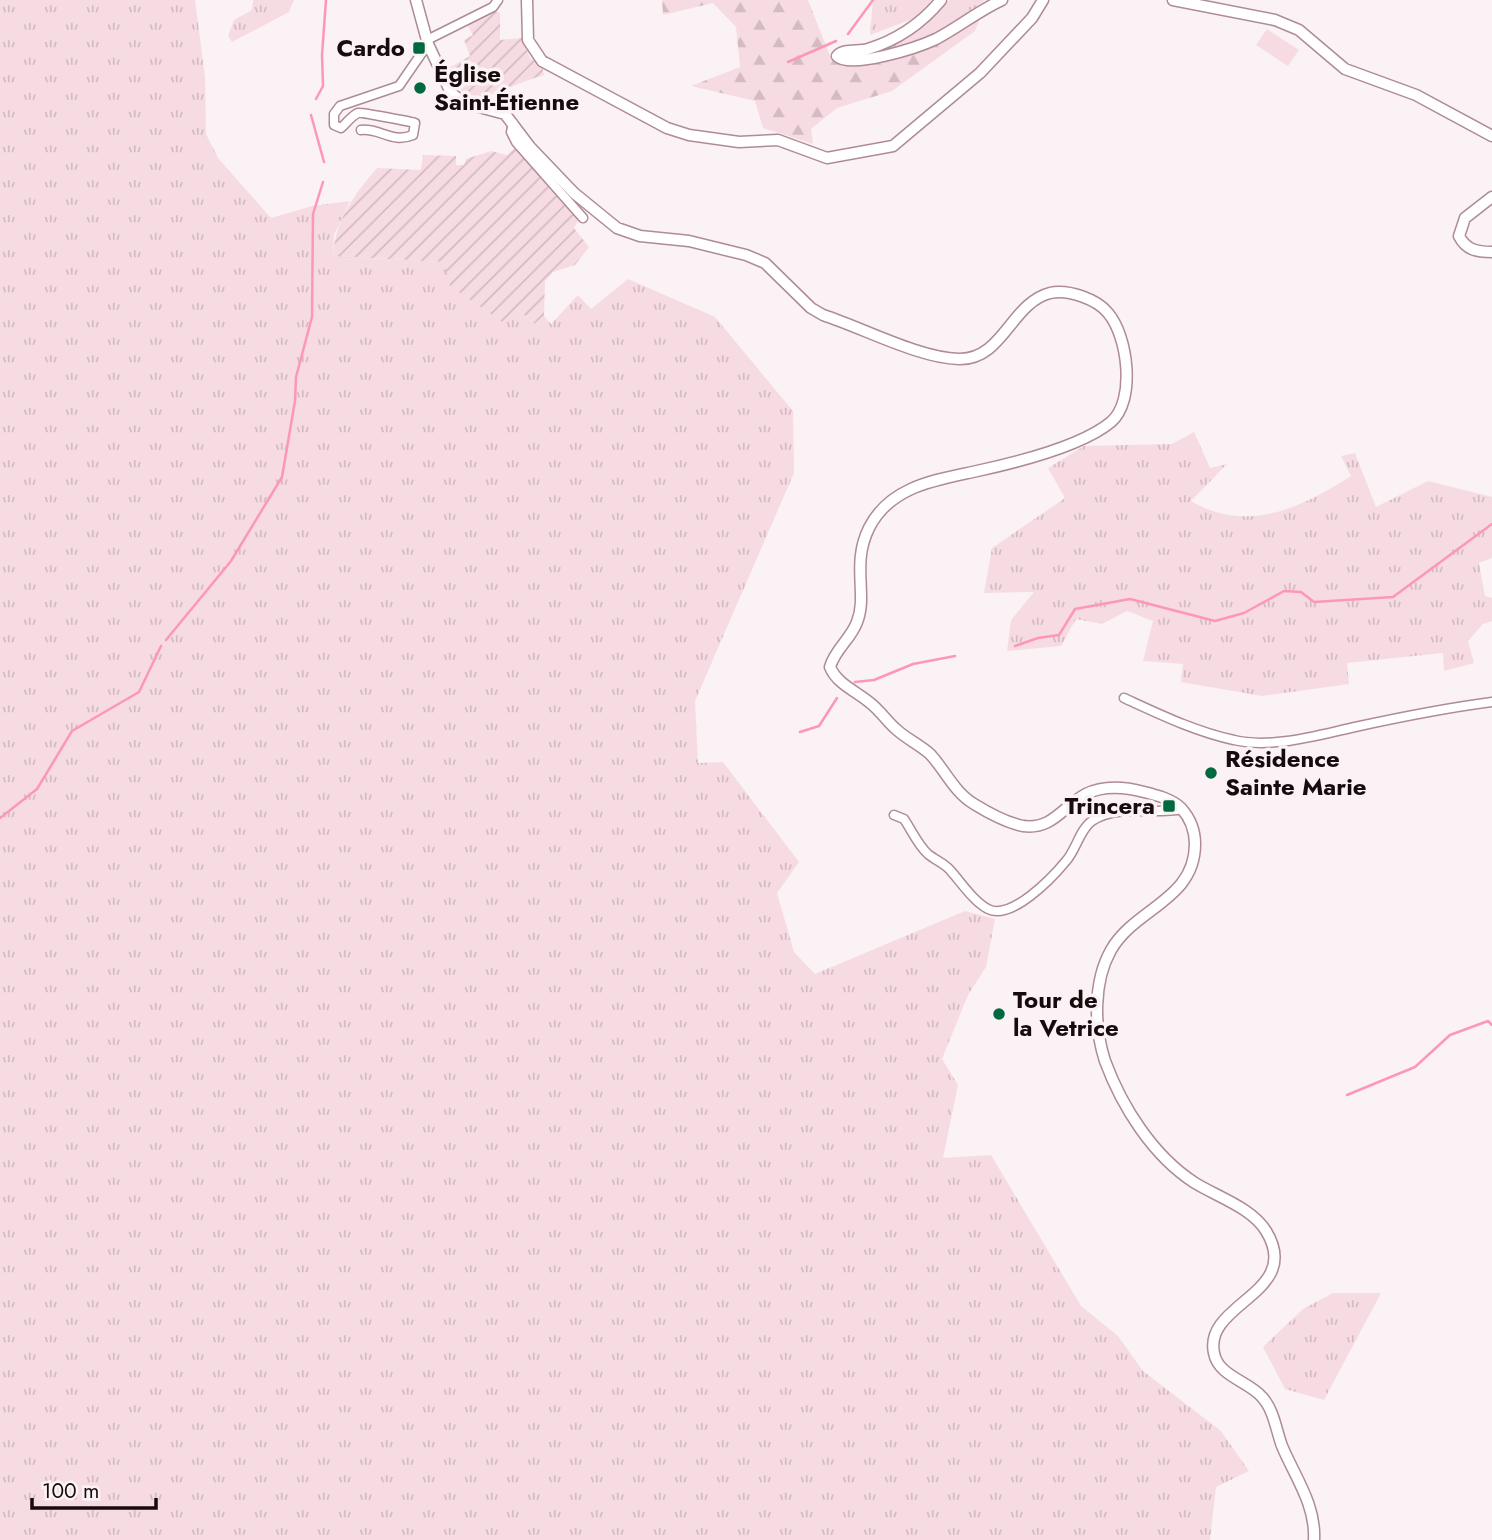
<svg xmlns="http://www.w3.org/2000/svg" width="1492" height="1540" viewBox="0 0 1492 1540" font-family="Jost,sans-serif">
<defs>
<pattern id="grass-tufts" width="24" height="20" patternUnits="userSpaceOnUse" patternTransform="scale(1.75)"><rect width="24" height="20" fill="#f7dbe2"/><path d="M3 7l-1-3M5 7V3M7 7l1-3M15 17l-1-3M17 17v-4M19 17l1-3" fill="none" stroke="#d3bbc1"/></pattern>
<pattern id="forest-firs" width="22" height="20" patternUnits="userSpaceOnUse" patternTransform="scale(1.75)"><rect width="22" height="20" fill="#f7dbe2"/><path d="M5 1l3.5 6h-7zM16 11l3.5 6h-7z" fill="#d3bbc1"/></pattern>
<pattern id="garden-furrows" width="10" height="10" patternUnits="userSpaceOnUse" patternTransform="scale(1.75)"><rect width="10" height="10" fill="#f7dbe2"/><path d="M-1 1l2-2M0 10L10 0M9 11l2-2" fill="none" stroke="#d3bbc1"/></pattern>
</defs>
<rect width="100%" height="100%" fill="#faf2f4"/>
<path fill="url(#grass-tufts)" d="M0,0H195L205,77L206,134L218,158L271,218L312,206L350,201L334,235L333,256L444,262L517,308L534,324L544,316L551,324L578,295L591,309L628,279L715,317L793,411L794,473L695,701L698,763L723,762L799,862L777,893L794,952L815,974L965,911L995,919L986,967L968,995L942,1059L958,1085L943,1158L991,1155L1081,1306L1118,1336L1143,1371L1221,1431L1249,1471L1216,1487L1210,1540H0Z
M253,0H294L289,12L232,42L228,36L234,20L252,10Z
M873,0H932L915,18L870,35Z
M950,0H985L941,32L871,56L870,52L918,29Z
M1194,432L1210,468L1227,464L1191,501C1247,534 1301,508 1351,476L1341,456L1355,453L1376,507L1428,481L1492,497V558L1479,563L1485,596L1492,598V621L1483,624L1468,641L1474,663L1444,671L1443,653L1347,663L1349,684L1262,696L1181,682L1183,664L1143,661L1153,621L1127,611L1102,624L1076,619L1061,646L1007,651L1011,620L1034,592L984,593L992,548L1065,498L1048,468L1084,446L1172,444Z
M1333,1293H1381L1324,1400L1285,1389L1263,1347L1303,1309Z"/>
<path fill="url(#forest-firs)" d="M662,0H808L830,56C868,84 948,38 981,15L975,31L892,91L837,108L811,129L813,144L763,128L755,101L691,86L740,67L736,27L713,3L663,15Z"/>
<path fill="url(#garden-furrows)" d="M492,10L500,13V40L522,38L530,58L542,66L544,75C519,82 493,97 470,99L461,90L449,68L470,56L464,40L473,35L466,23Z
M515,148L579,219L574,228L589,247L575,265L553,272L545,281L544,316L534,324L517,308L504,323L450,286L444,262L333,256C335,220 354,195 377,168L421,170L423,155L456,156V165H464L466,159L491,151L507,155Z"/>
<path fill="#f7dbe2" d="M1267,29L1299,50L1288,66L1256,45Z"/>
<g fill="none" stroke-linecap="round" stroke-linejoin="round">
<path stroke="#fd97b8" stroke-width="2.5" d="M848,34L873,0
M788,62L836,41
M316,99L323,86L322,55L326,0
M311,115L324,162
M166,640L231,561L282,477L295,401L296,377L312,317L313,214L323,182
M1015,646L1038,638L1059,635L1075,609L1130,599L1215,621L1244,613L1284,591L1301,592L1314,602L1393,597L1492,524
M855,682L874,680L913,664L955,656
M800,732L819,726L837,698
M0,818L37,789L72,731L139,692L161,646
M1347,1095L1415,1067L1450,1035L1488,1021L1492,1025"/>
<defs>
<path id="minor" d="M427,40L493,7L498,0
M513,123L511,132L516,142L583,218
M361,130C381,128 392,144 413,135L415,123C412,122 361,112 358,113C351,116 346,124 341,128L334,125V114L340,106L399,86L428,44
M1124,698C1159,714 1196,732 1234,740C1272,749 1318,735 1355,727C1401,717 1446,708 1492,702
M894,815L904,819C912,831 918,845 928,854C935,860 944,863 950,870C961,882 973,901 988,909C1011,921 1052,878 1066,861C1076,850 1080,829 1092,821C1118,804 1154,815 1182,809"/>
<path id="tertiary" d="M416,0L428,44L451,93L464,103L505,114L530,147L574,193L617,228L640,236L689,241L746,255L765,263L811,308L823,315C863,328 919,358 959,359C1003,360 1011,303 1050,293C1068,289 1097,299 1108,313C1128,336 1136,401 1111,422C1082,446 1014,463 977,471C936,480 890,486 869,528C851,564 868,595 857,622C851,639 835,649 830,667C837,684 856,691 869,702C880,710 887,722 897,730C907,739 920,745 930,754C945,770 954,792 974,804C987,812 1008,823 1023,826C1053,830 1063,806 1086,794C1104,785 1125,787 1144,792C1156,795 1172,799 1181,808C1190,818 1195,830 1195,844C1195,900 1135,908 1111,950C1093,982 1094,1027 1105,1061C1122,1107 1153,1156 1195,1183C1218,1197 1252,1208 1266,1231C1304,1293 1203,1303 1214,1353C1218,1376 1248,1381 1262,1397C1274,1410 1276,1430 1282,1446C1295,1477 1316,1505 1314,1540
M527,0L528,40L542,61L667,128L689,135L739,142L778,140L827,158L893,146L980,73L1032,18L1043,0
M941,0C922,23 897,40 868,49C858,52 844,48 837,56C850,70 919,47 936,39C959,27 978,11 1002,0
M1173,0L1275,20L1299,30L1345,69L1416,95L1492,136
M1492,197L1465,218L1459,236C1466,250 1477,252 1492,252"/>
</defs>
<use href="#minor" stroke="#af8b95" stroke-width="11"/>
<use href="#tertiary" stroke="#af8b95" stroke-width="13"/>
<use href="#minor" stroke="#fff" stroke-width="8"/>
<use href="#tertiary" stroke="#fff" stroke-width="10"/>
</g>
<g fill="#006940" stroke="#faf2f4" stroke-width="2.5">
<rect x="412" y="41" width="14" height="14" rx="3.5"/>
<circle cx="420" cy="88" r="7"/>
<circle cx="1211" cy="773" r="7"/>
<rect x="1162" y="799" width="14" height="14" rx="3.5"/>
<circle cx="999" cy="1014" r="7"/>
</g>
<g text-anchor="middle" stroke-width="7" stroke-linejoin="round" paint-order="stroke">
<g font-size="24" font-weight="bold" fill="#170b0e" stroke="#faf2f4" text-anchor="start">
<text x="405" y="56" text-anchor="end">Cardo</text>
<text x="434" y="82">Église<tspan x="434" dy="28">Saint-Étienne</tspan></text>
<text x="1225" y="767">Résidence<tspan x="1225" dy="28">Sainte Marie</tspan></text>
<text x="1155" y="814" text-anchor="end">Trincera</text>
<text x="1013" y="1008">Tour de<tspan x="1013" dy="28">la Vetrice</tspan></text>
</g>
</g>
<path d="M32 1498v10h124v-10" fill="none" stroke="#170b0e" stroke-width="3.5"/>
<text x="42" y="1498" font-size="21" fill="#170b0e" stroke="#faf2f4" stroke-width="5" paint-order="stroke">100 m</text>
</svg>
